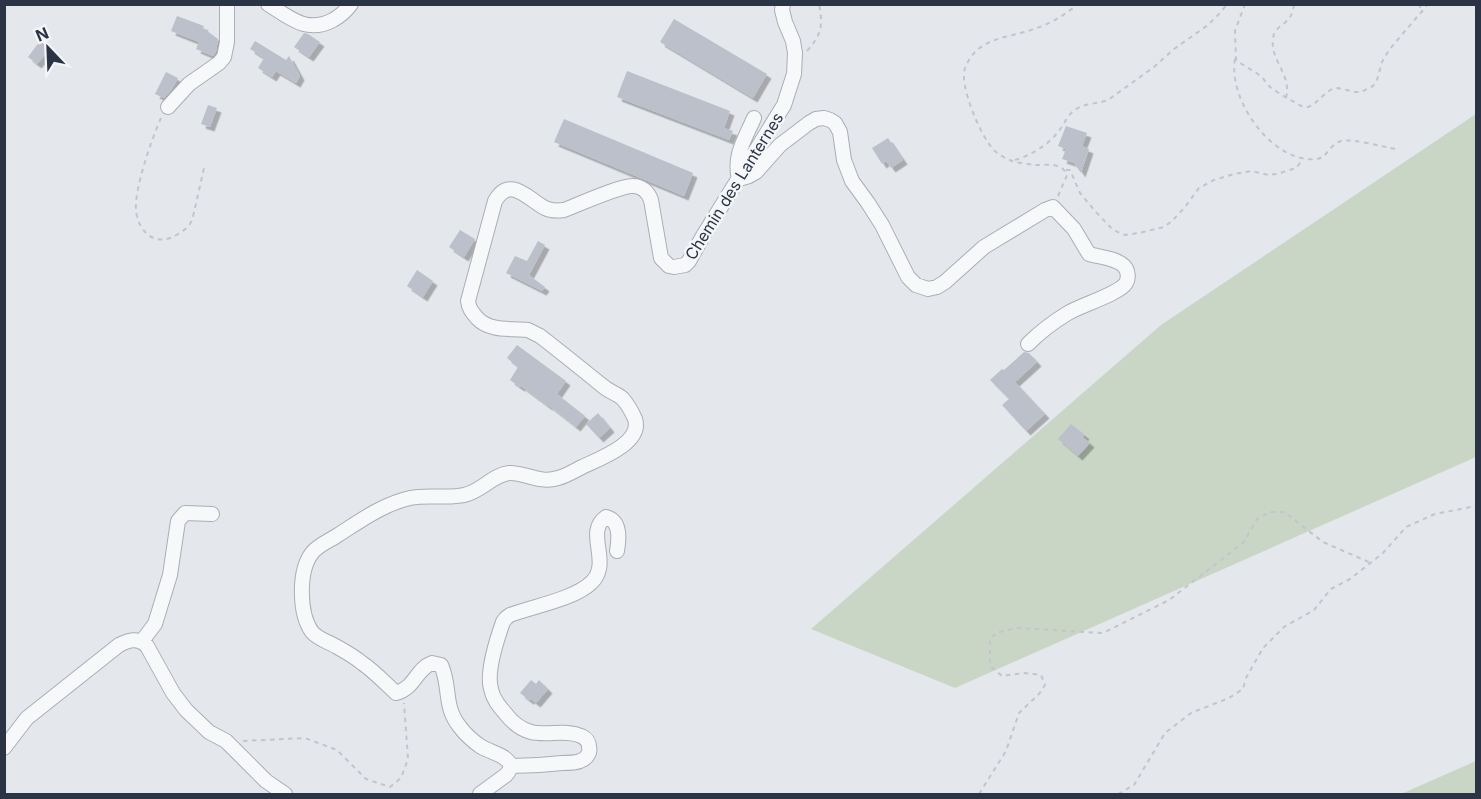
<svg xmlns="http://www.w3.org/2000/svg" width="1481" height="799" viewBox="0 0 1481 799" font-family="Inter,sans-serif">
<defs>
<filter id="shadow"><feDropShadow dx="4.5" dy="4.5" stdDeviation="0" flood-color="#0004"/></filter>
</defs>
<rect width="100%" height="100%" fill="#e4e7ec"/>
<path fill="#c9d6c5" d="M1476,114V457L955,688L811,629L1161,325Z
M1476,761V794H1401Z"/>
<path fill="#bbc0ca" filter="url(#shadow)" d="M177,16L204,26L203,28L218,39L216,51L213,56L196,49L199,42L171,31Z
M674,19L767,74L753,98L660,42Z
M304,33L308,34L320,42L309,57L294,47Z
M40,41L50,49L37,64L28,57Z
M255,41L286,60L289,56L300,76L296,83L276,71L272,77L258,68L264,58L250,49Z
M627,71L730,111L724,128L733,131L729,140L617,97Z
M166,72L178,78L172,89L164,98L155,94Z
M208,105L217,108L210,127L201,124Z
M564,119L693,173L684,196L554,142Z
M1066,126L1087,133L1082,146L1089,149L1081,173L1074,163L1062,159L1066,149L1058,146Z
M888,138L903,160L891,168L886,161L882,164L872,148Z
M460,230L475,239L464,257L449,247Z
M538,241L545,245L529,275L545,287L542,291L506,273L515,256L527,261Z
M417,270L433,281L423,297L407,286Z
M517,345L566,381L557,394L585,416L576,427L548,405V406L521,386L520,387L510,380L518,367L507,358Z
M1024,352L1029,353L1037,362L1015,382L1045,414L1026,431L1002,405L1009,399L990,380L1002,369L1004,370Z
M598,413L610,428L599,438L586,424Z
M1071,424L1085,435L1083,437L1090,443L1078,456L1058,439Z
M531,680L536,684L539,680L548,689L536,703L531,699L529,700L520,693Z"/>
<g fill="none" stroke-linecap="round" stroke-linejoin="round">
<defs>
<path id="minor" d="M268,4C290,18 307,34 333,20C340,16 346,11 351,4
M168,107L189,84L219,63L224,57L227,42V4
M754,118C745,139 733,156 739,179L749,176L756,172L780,145L809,123L816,119L824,118L830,120L835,123L840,132L844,160L852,181L868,203L882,225L908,277L916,285L928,289L937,287L945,282L984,247L1045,210L1053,207L1074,229L1089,254C1099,257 1116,258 1124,266C1128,270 1129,278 1126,283C1119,294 1081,305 1068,313C1053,322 1040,332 1028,344
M142,641L155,624L170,575L178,521L185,513L212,514
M4,748L27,718L119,645C129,640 138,637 147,646L173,693L186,710L209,732L226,741L266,781L285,794
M511,766C528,766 545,765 562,763C568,763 575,763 580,761C586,759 591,753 589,747C589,742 586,738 581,736C566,729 547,736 531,732C520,729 511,721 505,713C499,706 493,699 491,689C486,672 497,639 503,622L506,618L510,615C534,606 575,599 592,582C612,562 584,532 606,517C621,521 619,539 617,551
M480,794L506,775L509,771L511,766C506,754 491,753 480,746C473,741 465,734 460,727C443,707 451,686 441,665L432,663C416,669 415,688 396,693C385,683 374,671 362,663C355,657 346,652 339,648C330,642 319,640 312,632C299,614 298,571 312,553C318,545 329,541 338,535C360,521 383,504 410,498C428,494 447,499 464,495C481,492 492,475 509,473C525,472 539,484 558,478C566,476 574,471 582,467C599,459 643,443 635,419C632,412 628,405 623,399C618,394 610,392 604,387C583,370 562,353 540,336L528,330C511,328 490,332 477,318C472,312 469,309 468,301L495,201C510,175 528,199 545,208C551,211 557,211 564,210C577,205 622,185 633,186C642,186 648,192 651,200L661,258L669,266L674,267L685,265L689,261L703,236L784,105L794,74L795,53L793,41L785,22L782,10L783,4"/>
</defs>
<use href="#minor" stroke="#a9aeb7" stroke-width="16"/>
<path stroke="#c2c5cb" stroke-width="2" stroke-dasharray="4.5 4.5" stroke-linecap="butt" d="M1245,4L1235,31L1236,59L1237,61L1261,76L1270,87L1280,94L1303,107H1308L1313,105L1326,93L1332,89L1338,88L1355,92H1361L1373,86L1377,80L1382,62L1389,50L1428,4
M1418,4L1422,10V13
M807,51C822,34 823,26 819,4
M1235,59C1228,97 1267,155 1307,159C1330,162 1325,146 1341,141C1352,138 1383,147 1396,149
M1286,98C1292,74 1270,61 1273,39C1274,23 1292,27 1294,4
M161,118C152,138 134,189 136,211C139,234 157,248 178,234C183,231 189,227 191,222C193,218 194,212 195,208C198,195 201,181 204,168
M1015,160C1031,155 1047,146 1058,132C1064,125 1068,114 1076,109C1085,103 1098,104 1108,100L1154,67L1174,49L1208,25L1221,12L1227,4
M1066,170H1070L1080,193L1095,211L1113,230L1125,235L1139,233L1164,227L1172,221L1185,207L1199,188L1214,180L1234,174L1251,171L1269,175L1277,174L1296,168L1300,163L1301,158
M1058,196L1067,175C1062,162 1047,165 1035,165C1028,164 1019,163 1012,161C1005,158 997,154 993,149C980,135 959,85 965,68C978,36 1007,39 1034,29C1050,24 1065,15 1078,4
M243,741L305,738L337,750L366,779L390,787L401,778L408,759L404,703
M979,794L1006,751L1019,713L1039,694L1045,685L1041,675L1024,673L1002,676L990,666V638L999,632L1016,628L1103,633L1169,600L1243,543L1257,519L1270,512H1284L1323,542L1371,563
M1118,794L1134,785L1165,733L1191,713L1229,698L1243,689L1246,678L1263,648L1284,627L1314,610L1331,589L1350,579L1383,553L1406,527L1435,514L1476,506"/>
<use href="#minor" stroke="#f7f8fa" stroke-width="14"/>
</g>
<g text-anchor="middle" stroke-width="5" stroke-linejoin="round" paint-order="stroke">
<g font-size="16" fill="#2b3445" stroke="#f4f6f9">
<text transform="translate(734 186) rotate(-58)" y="6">Chemin des Lanternes</text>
</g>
</g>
<rect width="1481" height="799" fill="none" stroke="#2b3445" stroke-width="12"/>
<g transform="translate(48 48) rotate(337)" stroke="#f4f6f9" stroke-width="4.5" paint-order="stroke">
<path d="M0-4.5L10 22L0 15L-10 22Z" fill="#2b3445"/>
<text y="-9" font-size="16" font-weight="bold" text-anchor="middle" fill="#2b3445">N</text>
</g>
</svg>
